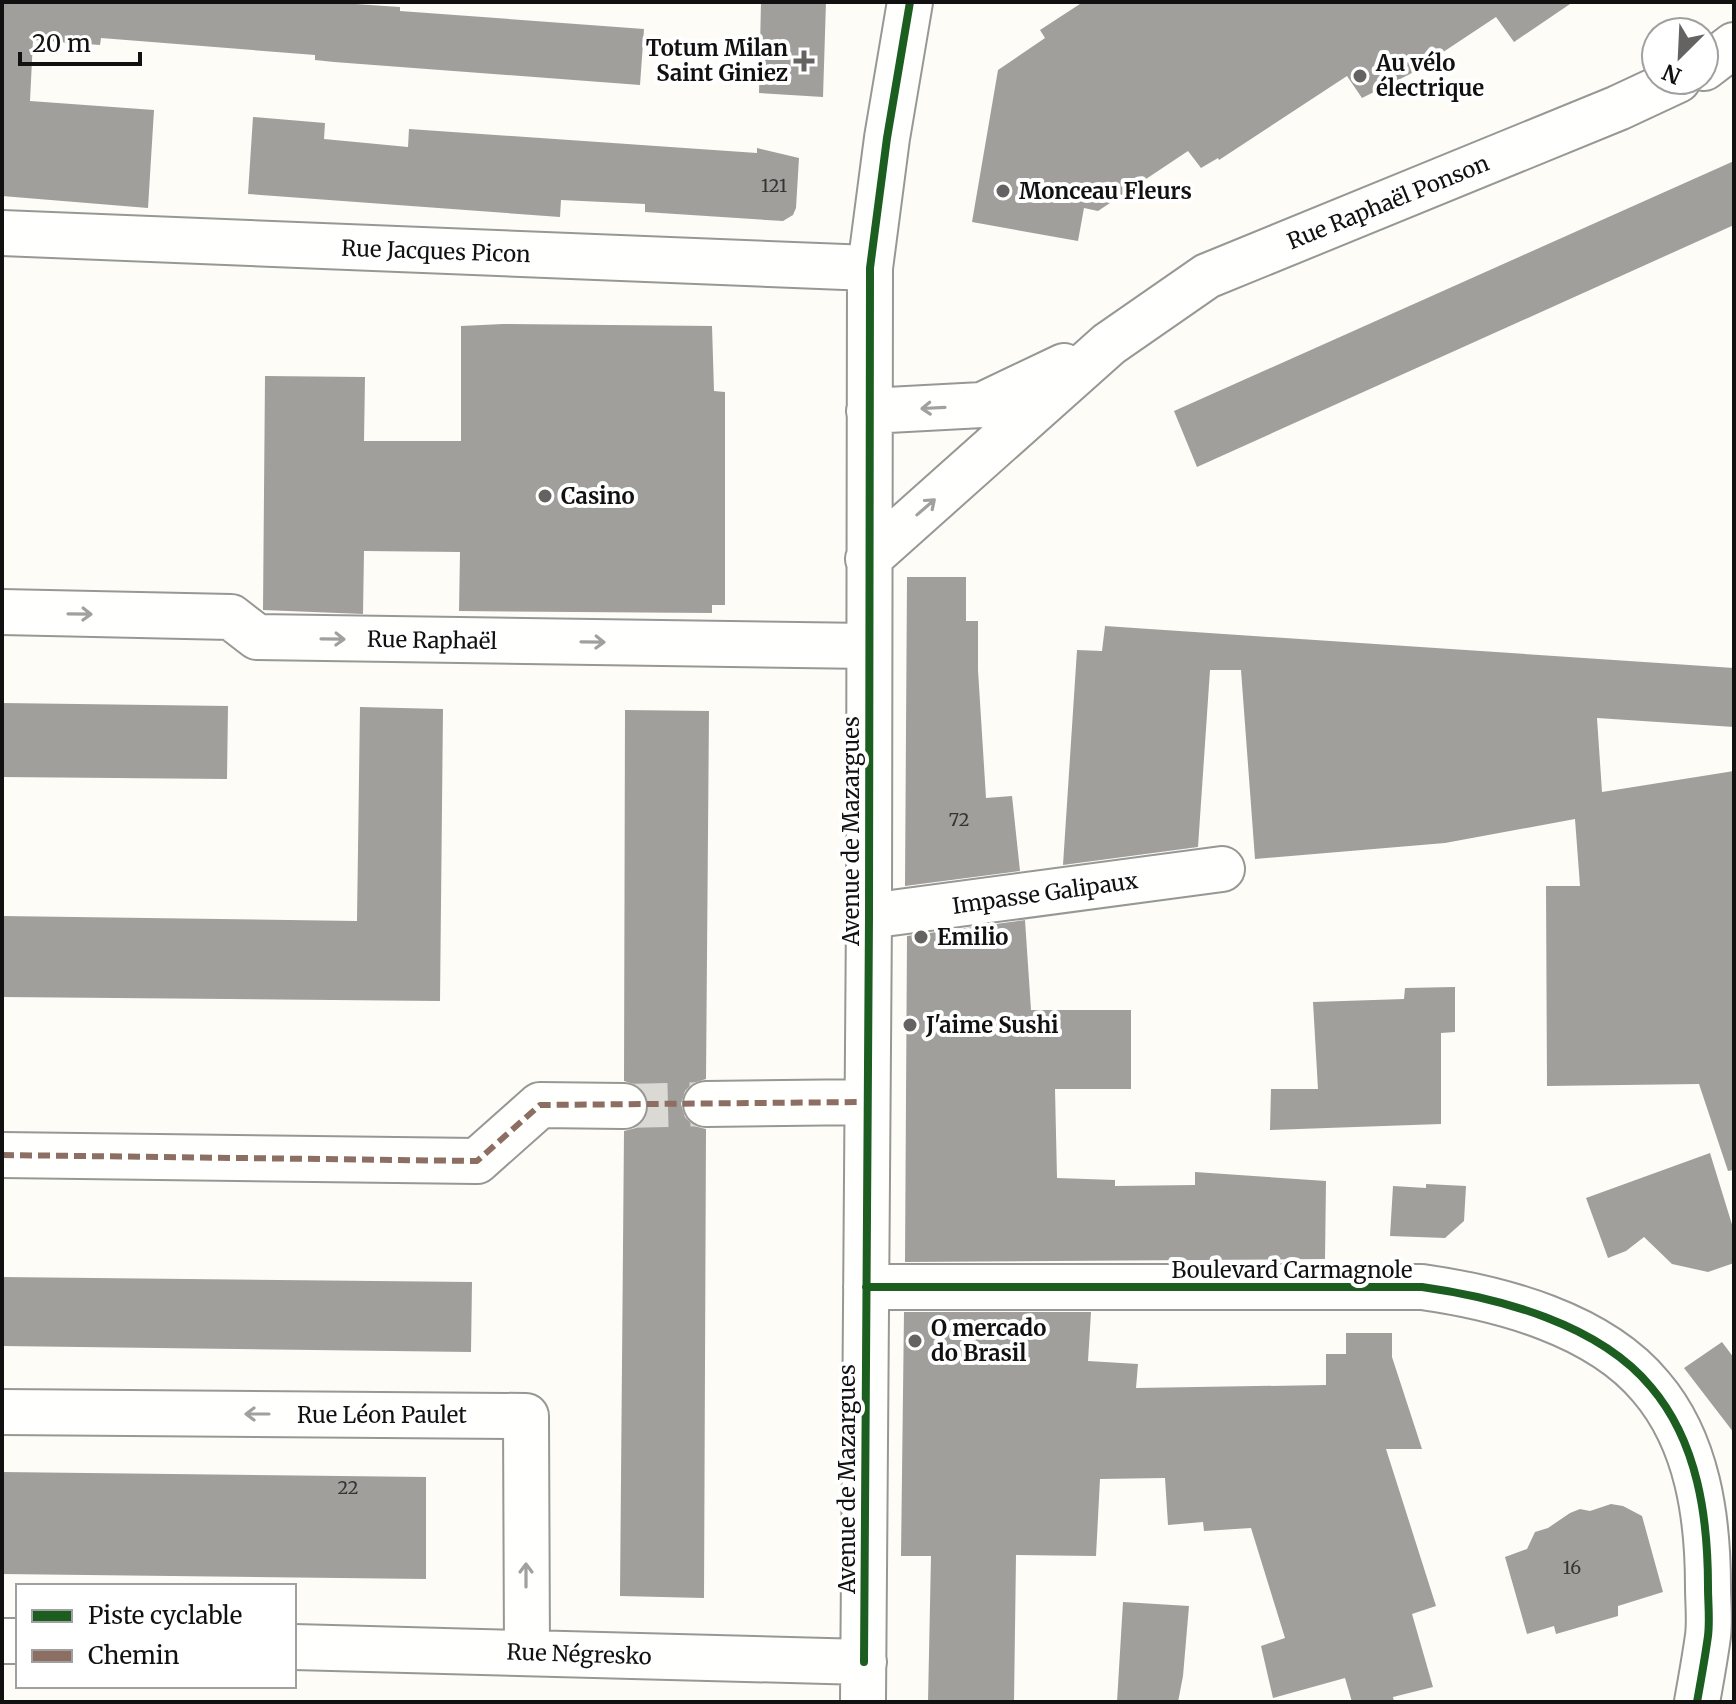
<svg xmlns="http://www.w3.org/2000/svg" width="1736" height="1704" viewBox="0 0 1736 1704" font-family="Merriweather,serif">
<rect width="100%" height="100%" fill="#fdfcf7"/>
<path fill="#a19f9c" d="M2,2H326L400,7V11L644,29L640,85L334,62L315,60V55L101,38L100,45L33,40L30,101L154,110L148,208L2,196Z
M761,2H826L823,97L759,93Z
M1083,2H1573L1514,42L1496,17L1410,74L1362,98L1347,76L1219,160L1218,158L1201,168L1188,151L1098,211L1084,208L1078,241L972,222L998,70L1045,38L1040,30Z
M253,117L325,123L324,139L408,147L409,129L757,153V148L799,158L796,208L793,215L783,221L645,212V204L561,200L560,217L248,194Z
M1734,161V225L1197,467L1174,411Z
M503,324L712,326L714,391L725,392V605H712V613L459,611L460,552L364,551L363,614L263,610L265,376L365,377L364,441H461V326Z
M907,577H966V621H978V670L986,798L1012,796L1020,871L905,886Z
M1105,626L1734,668V727L1597,718L1602,792L1734,771V1170L1728,1171L1699,1084L1547,1086L1546,886H1580L1575,819L1445,843L1255,859L1241,670H1210L1198,847L1063,865L1077,650L1102,651Z
M2,703L228,706L227,779L2,777Z
M360,707L443,709L440,1001L2,997V916L357,921Z
M625,710L709,711L706,1079L693,1083L685,1091L681,1104L685,1117L694,1126L706,1129L704,1598L620,1596L624,1131L636,1128L645,1119L649,1106L646,1094L637,1085L624,1081Z
M1025,920L1031,1010H1131V1089H1055L1057,1178L1115,1180V1186L1195,1185V1172L1326,1181L1325,1259L905,1262L907,936Z
M1455,987V1032L1441,1033V1124L1270,1130L1271,1089H1318L1313,1002L1404,999L1405,988Z
M1710,1153L1734,1231V1263L1708,1272L1672,1264L1644,1237L1626,1251L1608,1258L1586,1198Z
M1426,1184L1466,1186L1464,1221L1445,1238L1390,1236L1393,1186L1426,1188Z
M2,1277L472,1282L471,1352L2,1346Z
M904,1312H1091L1088,1361L1138,1364L1136,1388L1326,1385V1354H1346V1333H1392V1357L1422,1449H1386L1436,1606L1412,1614L1433,1687L1393,1697L1394,1702H1352L1345,1678L1273,1698L1261,1646L1285,1638L1251,1528L1204,1531L1203,1522L1168,1525L1165,1478L1100,1479L1096,1556L1016,1555L1014,1702H928L931,1556H901Z
M1722,1342L1734,1358V1433L1684,1368Z
M2,1472L426,1477V1579L2,1574Z
M1611,1504L1623,1506L1642,1516L1663,1592L1618,1606V1616L1556,1634L1554,1626L1527,1634L1505,1557L1527,1549L1535,1532L1548,1528L1570,1513L1580,1509L1590,1511Z
M1123,1602L1189,1606L1183,1676L1178,1702H1117Z"/>
<g fill="none" stroke-linecap="round" stroke-linejoin="round">
<path stroke="#dad9d4" stroke-width="44" stroke-dasharray="44 22" stroke-linecap="butt" d="M624,1106L706,1104"/>
<defs>
<path id="minor" d="M1704,68L1734,45
M2,233L870,268
M869,411L982,405L1064,366
M868,559L1109,344L1207,276L1618,108L1678,80
M2,612L231,617L257,637L868,646
M869,916L1222,869
M706,1104L867,1102
M2,1155L477,1161L540,1105L624,1106
M866,1287H1422C1500,1298 1599,1324 1651,1387C1698,1442 1708,1518 1708,1587C1708,1603 1710,1620 1708,1636C1705,1658 1701,1680 1697,1702
M2,1412L526,1416L527,1653
M2,1641H18
M294,1647L864,1662
M863,1702L869,916L870,268L887,138L910,2"/>
</defs>
<use href="#minor" stroke="#979795" stroke-width="48"/>
<use href="#minor" stroke="#fffffe" stroke-width="44"/>
<path stroke="#8d6e63" stroke-width="6" stroke-dasharray="12 6" stroke-linecap="butt" d="M2,1155L477,1161L540,1105L867,1102"/>
<defs>
<path id="cycleway" d="M866,1287H1422C1500,1298 1599,1324 1651,1387C1698,1442 1708,1518 1708,1587C1708,1603 1710,1620 1708,1636C1705,1658 1701,1680 1697,1702
M864,1662L869,916L870,268L887,138L910,2"/>
</defs>
<use href="#cycleway" stroke="#fff" stroke-width="13"/>
<use href="#cycleway" stroke="#1b5e20" stroke-width="8"/>
</g>
<defs><path id="oneway-shaft" d="M-6 0H5M1.5-3L5.5 0L1.5 3" fill="none" stroke-width="1.6" stroke-linecap="round" stroke-linejoin="round" transform="scale(2)"/></defs>
<g stroke="#a0a09f">
<use href="#oneway-shaft" transform="translate(933 408) rotate(177)"/>
<use href="#oneway-shaft" transform="translate(926 507) rotate(-41)"/>
<use href="#oneway-shaft" transform="translate(80 614) rotate(1)"/>
<use href="#oneway-shaft" transform="translate(333 639) rotate(1)"/>
<use href="#oneway-shaft" transform="translate(593 642) rotate(1)"/>
<use href="#oneway-shaft" transform="translate(257 1414) rotate(-180)"/>
<use href="#oneway-shaft" transform="translate(526 1575) rotate(-90)"/>
</g>
<g fill="#646362" stroke="#fff" stroke-width="3">
<path d="M800 49h8v8h8v8h-8v8h-8v-8h-8v-8h8z"/>
<circle cx="1360" cy="76" r="8"/>
<circle cx="1003" cy="191" r="8"/>
<circle cx="545" cy="496" r="8"/>
<circle cx="921" cy="937" r="8"/>
<circle cx="910" cy="1025" r="8"/>
<circle cx="915" cy="1341" r="8"/>
</g>
<g text-anchor="middle" stroke-width="8" stroke-linejoin="round" paint-order="stroke">
<g font-size="18" fill="#353434">
<text x="774" y="192">121</text>
<text x="959" y="826">72</text>
<text x="348" y="1494">22</text>
<text x="1572" y="1574">16</text>
</g>
<g font-size="22" font-weight="bold" fill="#111" stroke="#fff" text-anchor="start">
<text x="788" y="56" text-anchor="end">Totum Milan<tspan x="788" dy="25">Saint Giniez</tspan></text>
<text x="1376" y="71">Au vélo<tspan x="1376" dy="25">électrique</tspan></text>
<text x="1019" y="199">Monceau Fleurs</text>
<text x="561" y="504">Casino</text>
<text x="937" y="945">Emilio</text>
<text x="926" y="1033">J'aime Sushi</text>
<text x="931" y="1336">O mercado<tspan x="931" dy="25">do Brasil</tspan></text>
</g>
<g font-size="22" fill="#111" stroke="#fff">
<text transform="translate(1388 202) rotate(-22)" y="8">Rue Raphaël Ponson</text>
<text transform="translate(436 251) rotate(2)" y="8">Rue Jacques Picon</text>
<text transform="translate(432 640) rotate(1)" y="8">Rue Raphaël</text>
<text transform="translate(851 831) rotate(-90)" y="8">Avenue de Mazargues</text>
<text transform="translate(1045 893) rotate(-8)" y="8">Impasse Galipaux</text>
<text x="1292" y="1278">Boulevard Carmagnole</text>
<text x="382" y="1423">Rue Léon Paulet</text>
<text transform="translate(847 1479) rotate(-90)" y="8">Avenue de Mazargues</text>
<text transform="translate(579 1654) rotate(2)" y="8">Rue Négresko</text>
</g>
</g>
<rect width="1736" height="1704" fill="none" stroke="#111111" stroke-width="8"/>
<rect x="16" y="1584" width="280" height="104" fill="#ffffff" stroke="#a0a0a0" stroke-width="2"/>
<rect x="32" y="1610" width="40" height="12" fill="#1b5e20" stroke="#a0a0a0" stroke-width="2"/>
<text x="88" y="1624" font-size="24" fill="#111111">Piste cyclable</text>
<rect x="32" y="1650" width="40" height="12" fill="#8d6e63" stroke="#a0a0a0" stroke-width="2"/>
<text x="88" y="1664" font-size="24" fill="#111111">Chemin</text>
<g transform="translate(1680 56) rotate(204)"><circle r="38" fill="#ffffff" stroke="#a0a0a0" stroke-width="2"/>
<path d="M0-6L14 30L0 20L-14 30Z" fill="#646362"/>
<text y="-12" font-size="22" font-weight="bold" text-anchor="middle" fill="#111111">N</text>
</g>
<path d="M20 52v12h120v-12" fill="none" stroke="#111111" stroke-width="4"/>
<text x="32" y="52" font-size="24" fill="#111111" stroke="#ffffff" stroke-width="6" paint-order="stroke">20 m</text>
</svg>
